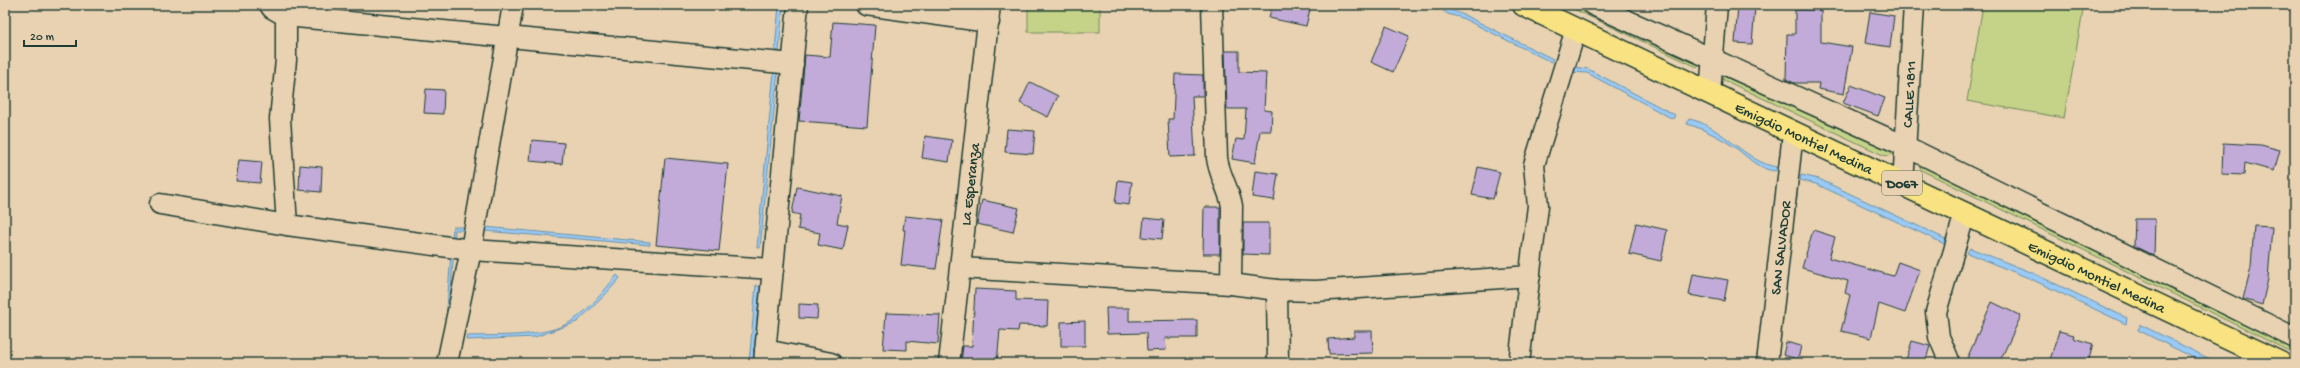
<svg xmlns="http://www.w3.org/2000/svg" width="2300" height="368" viewBox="0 0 2300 368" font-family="'Gochi Hand',sans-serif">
<rect width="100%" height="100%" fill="#e8d2b1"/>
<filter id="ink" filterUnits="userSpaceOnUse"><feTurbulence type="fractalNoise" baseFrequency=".025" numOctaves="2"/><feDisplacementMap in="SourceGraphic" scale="8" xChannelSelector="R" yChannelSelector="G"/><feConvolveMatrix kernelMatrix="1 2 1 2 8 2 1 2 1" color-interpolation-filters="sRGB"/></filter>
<g filter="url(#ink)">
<path fill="#c4d387" stroke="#72885e" d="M1028,5H1100V32H1028Z
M1565,5H1581L1698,58L1701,66L1697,67Z
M1983,5H2084L2064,118L1967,101Z
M1720,71L1893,151V153L1889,156L1883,155L1724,80L1720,77Z
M1919,163L2295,347V354L1921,170Z"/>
<path fill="#99c9f5" stroke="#6891a8" d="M779,5H783L779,51L775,50Z
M1435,5C1444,5 1454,12 1464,15L1553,59L1551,62L1462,18L1448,14Z
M1573,67L1588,69L1675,115L1673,119L1587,73L1571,72Z
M774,71H778L760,248H757Z
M1689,119C1722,125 1746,163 1777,167L1776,171C1759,170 1750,159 1737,149C1723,139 1704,129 1687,124Z
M1801,175L1819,179L1954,243L1951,247L1816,184L1800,180Z
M453,227H471L470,230H455L449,320L439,363H436L446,320Z
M484,227L650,242V245L485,231Z
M1970,248L2033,273L2127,318L2126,324L2031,279L1967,253Z
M617,275L620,278L604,296L577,322L535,337L466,340L467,336C498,335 546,338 572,321C590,309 604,291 617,275Z
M756,285L760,287L753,363H749Z
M2141,324V325L2218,363H2204L2138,330Z"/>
<path fill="#c2abd9" stroke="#1f3d34" d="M1272,5H1311L1306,26L1269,18Z
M1738,5L1755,7L1752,44L1735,43Z
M1795,10H1821V42L1852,47L1844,94L1818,89L1819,83H1794L1786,79L1787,34H1795Z
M1870,12L1894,16L1890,47L1865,43Z
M833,22L875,25L867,126L799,121L805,55L830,57Z
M1386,26L1409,36L1393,72L1371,62Z
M1225,51H1239V72L1266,73L1264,110L1272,111L1271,131H1260L1255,163L1232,159L1236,139L1244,140L1246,109H1227Z
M1175,74L1203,75V96H1192L1195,156L1170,157L1168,119H1173Z
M1030,82L1058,96L1048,117L1020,103Z
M1851,85L1885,98L1878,116L1843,103Z
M426,89L444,90L443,114L424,113Z
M1007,129L1035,131L1033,154L1005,152Z
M925,136L952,140L949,162L922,158Z
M532,140L564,143L562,164L530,161Z
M2223,143L2261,145L2280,150L2274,171L2245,163L2244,175L2222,174Z
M665,158L728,164L719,251L656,245Z
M239,160L262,162L260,183L236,181Z
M300,165L322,167L321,192L299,190Z
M1478,167L1500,172L1493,199L1472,195Z
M1255,171L1278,174L1274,200L1252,197Z
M1118,180L1132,182L1129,205L1115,203Z
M797,187L842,196L837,223L848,225L843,250L818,245L820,233L798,229L800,215L792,213Z
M982,200L1019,208L1013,232L977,224Z
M1204,207H1220V254H1203Z
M905,216L943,220L936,269L901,265L905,230H903Z
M1144,218L1164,220L1162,239L1142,237Z
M2135,219H2155L2154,256L2134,246Z
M1243,223H1269V255L1243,254Z
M1636,223L1667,230L1661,261L1629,254Z
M2254,226L2272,227L2268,279L2262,305L2243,299L2251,267Z
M1813,230L1835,237L1829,258L1893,276L1898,262L1920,270L1905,313L1879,304L1871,338L1841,331L1850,295L1845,293L1848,281L1802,268Z
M1693,274L1728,280L1724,301L1689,295Z
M975,289L1016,291V300L1048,301L1047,326L1019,325L1018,331L1000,330L997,363H963L961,362L963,346H972Z
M1992,302L2021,316L1999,363H1965Z
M799,304L818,305L817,319L799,318Z
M1106,308H1129V321L1197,320V338H1165L1166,350L1147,351L1146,333L1107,334Z
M886,313L940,315L938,344L907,341V350L883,349Z
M1085,321V346H1061V322Z
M1354,331H1372L1373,353L1329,354L1328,339L1354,337Z
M2059,331L2074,335L2073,338L2093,344L2088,363H2049Z
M1912,341L1930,346L1925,363H1905Z
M1786,342L1801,346L1798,359L1783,355Z"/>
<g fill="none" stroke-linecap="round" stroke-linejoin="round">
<defs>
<g id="minor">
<path d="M270,5L272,8L286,16L793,64"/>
<path d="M866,5L989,22"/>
<path d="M1212,5L1217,158C1219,175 1229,189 1232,206L1231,284"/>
<path d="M1593,5L1905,146L2295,338"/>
<path d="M286,16V60L280,119L287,225"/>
<path d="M1710,93L1717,5"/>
<path id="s1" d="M1903,184L1914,5"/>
<path d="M160,204L287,225L471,250L773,269"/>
<path d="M961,268L1231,284L1277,290L1316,291L1530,276"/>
<path d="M1277,290L1278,363"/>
<path d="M765,350L831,363"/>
<path d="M1948,358L1939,337L1936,312L1965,213"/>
<path d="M447,363L471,250L513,5"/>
<path d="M764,363L798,5"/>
<path id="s2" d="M949,363L990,5"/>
<path d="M1519,363L1538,206L1534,165L1576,29"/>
<path id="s3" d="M1767,363L1793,133"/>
</g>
<g id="major">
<path id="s4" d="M1524,5L2280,363"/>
</g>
</defs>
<use href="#minor" stroke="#1f3d34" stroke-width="23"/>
<use href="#major" stroke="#1f3d34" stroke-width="25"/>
<use href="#minor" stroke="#e8d2b1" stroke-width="20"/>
<use href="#major" stroke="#f8e281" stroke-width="22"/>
</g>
</g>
<g text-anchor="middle" stroke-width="3.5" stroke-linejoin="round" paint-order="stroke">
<rect fill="#e8d2b1" stroke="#5b6a5a" stroke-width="1" x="1882" y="171" width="40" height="24" rx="3"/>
<g font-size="14" font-weight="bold" fill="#1f3d34">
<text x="1902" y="188">D067</text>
</g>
<g font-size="15" fill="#1f3d34" stroke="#e8d2b1">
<text dy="5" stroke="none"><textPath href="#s1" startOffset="90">CALLE 1811</textPath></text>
<text dy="5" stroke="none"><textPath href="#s4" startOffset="310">Emigdio Montiel Medina</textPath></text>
<text dy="5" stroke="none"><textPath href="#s2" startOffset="180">La Esperanza</textPath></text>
<text dy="5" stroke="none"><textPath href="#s3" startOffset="116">SAN SALVADOR</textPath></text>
<text dy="5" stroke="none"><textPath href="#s4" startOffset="634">Emigdio Montiel Medina</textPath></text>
</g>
</g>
<rect width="2300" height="368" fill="none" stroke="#e8d2b1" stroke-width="20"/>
<rect x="10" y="10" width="2280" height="348" fill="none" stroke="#1f3d34" stroke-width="1.5" filter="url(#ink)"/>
<path d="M24 40v6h52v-6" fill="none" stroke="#1f3d34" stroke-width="2"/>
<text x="30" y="40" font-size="12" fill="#1f3d34" stroke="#e8d2b1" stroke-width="3" paint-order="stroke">20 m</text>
</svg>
